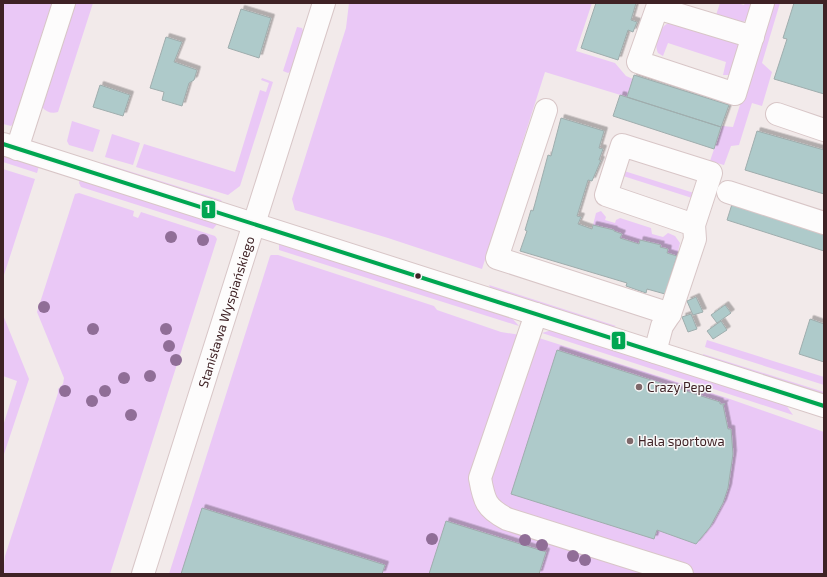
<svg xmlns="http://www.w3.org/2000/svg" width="827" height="577" viewBox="0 0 827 577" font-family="'Exo 2',sans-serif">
<defs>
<filter id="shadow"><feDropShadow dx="3.5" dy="-3.5" stdDeviation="0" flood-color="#0004"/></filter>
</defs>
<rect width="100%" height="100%" fill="#f2eaea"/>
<path fill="#eac8f6" d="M3,3H54L17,119L11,126L3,124Z
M75,3H93L58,112C52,114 46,112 42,107Z
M349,3H592L576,51L615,63L626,76L633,79L627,97L545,72L482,269L388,238L295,210L292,199L346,28Z
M720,3H737L744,5L745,3H754L748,18L741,24L715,18Z
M772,3H780L762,63L772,72L762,106L752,103L739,145L731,146L724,165L710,161L722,126L733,127Z
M670,22L738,43L739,45L731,75H723L726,62L668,43L663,56L658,53C653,42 659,27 670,22Z
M297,27L302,28L304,33L292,71L288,73L283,71Z
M262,78L273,82L240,186L228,195L136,167L144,144L235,172L260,90L266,92L269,83L261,80Z
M72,121L100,130L93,152L69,145L67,141Z
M112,134L140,143L133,165L105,157Z
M3,155L39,166L37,173L3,162Z
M103,163L221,200L224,205L104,167Z
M3,169L35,179L3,278Z
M621,170L694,193L692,198L620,175Z
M80,179L218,223L213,229L81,187L79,183Z
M79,193L134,211L133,216L138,218L141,212L215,236L217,239L110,574H3L5,556L58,393V389L63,384L64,378L37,312L75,194Z
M601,211L606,217L605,220L615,223L616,220L620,218L651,228L652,234L663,237L668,233L675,236L680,243L677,256L667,253L668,249L660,247V245L640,240L639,244L620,238L622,234L614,231V230L593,225L596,213Z
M279,243L510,316L519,326L279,250Z
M271,255H278L434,306L437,310L501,332L539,338L727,398L824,432V574H169L270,256Z
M489,285L616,326L612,328L491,289Z
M3,315L29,379L3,457V426L17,381L3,376Z
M552,330L786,405L793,415L542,333Z
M707,340L824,377V385L705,347Z
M703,354L824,392V396L704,357Z"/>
<path fill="#aecaca" stroke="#9fadad" filter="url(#shadow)" d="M596,3H636L631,20L637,22L633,32L628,30L618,60L581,48Z
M794,3H824V94L774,79L787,39L783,38Z
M241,9L271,18L259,58L228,48Z
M166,37L182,42L174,62L197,70L194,80L189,83L182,106L162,100L164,92L150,88Z
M634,75L729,105L721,127L627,97Z
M100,85L130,95L123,116L93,107Z
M620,95L721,127L714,149L613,116Z
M561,118L604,131L599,148L603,149L599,160H601L592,181L588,180L577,216L581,217L578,224L592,229L593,225L614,230V231L622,234L620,238L639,244L640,240L661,245L660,247L668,249L667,253L677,256L665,294L647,289L646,293L626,286L627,283L520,251L527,231L525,230L531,210L533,211L548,155L551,156Z
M757,131L824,150V194L745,170Z
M733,201L824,230V251L727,220Z
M696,297L703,312L693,315L687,301Z
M725,305L731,313L717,323L711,315Z
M691,314L697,329L688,332L682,317Z
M810,319L824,324V362L799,354Z
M721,321L727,330L713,339L707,331Z
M557,350L720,402V404H725L723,405L728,429H731L733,454L728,488L723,503L710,527L696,544L657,530L654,539L511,494Z
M202,508L385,565L382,574H181Z
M446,521L546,552L539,574H429Z"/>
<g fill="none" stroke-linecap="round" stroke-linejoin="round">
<defs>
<g id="minor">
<path d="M753,37L657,8L638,62L735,94L763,3"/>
<path d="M546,110L497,258L670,314"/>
<path d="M777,114L824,130"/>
<path d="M3,144L824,406"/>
<path d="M17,149L64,3"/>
<path d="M728,192L824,223"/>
<path d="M536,314L480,478C484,501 486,508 507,519L682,574"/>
<path d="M655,352L662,326L670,314L695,239L694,225L606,195L622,145L711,173L694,225"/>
<path id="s1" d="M143,574L324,3"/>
</g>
</defs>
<use href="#minor" stroke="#d8c6c7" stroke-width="24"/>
<use href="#minor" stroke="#fdfcfc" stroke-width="22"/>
<defs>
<path id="bus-1" d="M3,144L824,406"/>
</defs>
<use href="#bus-1" stroke="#f7f7f7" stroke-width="7"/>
<use href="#bus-1" stroke="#00a651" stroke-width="4"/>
</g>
<g fill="#906e97">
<circle cx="171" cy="237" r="6"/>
<circle cx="203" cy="240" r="6"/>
<circle cx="44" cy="307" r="6"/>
<circle cx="93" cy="329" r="6"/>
<circle cx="166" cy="329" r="6"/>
<circle cx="169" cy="346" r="6"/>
<circle cx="176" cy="360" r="6"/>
<circle cx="150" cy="376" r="6"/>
<circle cx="124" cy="378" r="6"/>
<circle cx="65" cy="391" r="6"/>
<circle cx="105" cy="391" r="6"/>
<circle cx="92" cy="401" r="6"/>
<circle cx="131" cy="415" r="6"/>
<circle cx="432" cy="539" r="6"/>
<circle cx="525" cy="540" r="6"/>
<circle cx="542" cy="545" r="6"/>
<circle cx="573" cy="556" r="6"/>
<circle cx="585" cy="560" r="6"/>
</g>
<circle fill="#3f2225" stroke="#f7f7f7" stroke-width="1.5" cx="418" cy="276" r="3.5"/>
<g fill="#7e686a" stroke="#f7f7f7" stroke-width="1.5">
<circle cx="639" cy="387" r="4"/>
<circle cx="630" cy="441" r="4"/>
</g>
<g text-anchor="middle" stroke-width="3" stroke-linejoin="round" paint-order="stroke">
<g font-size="13" fill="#3f2225" stroke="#f7f7f7">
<text dy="5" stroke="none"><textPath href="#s1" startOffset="275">Stanisława Wyspiańskiego</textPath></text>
</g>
<g font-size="13" fill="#3f2225" stroke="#f7f7f7" text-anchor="start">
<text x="647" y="392">Crazy Pepe</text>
<text x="638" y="446">Hala sportowa</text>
</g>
</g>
<g stroke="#f7f7f7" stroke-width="1.5">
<rect x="201" y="200" width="15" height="19" rx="4" fill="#00a651"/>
<rect x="611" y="331" width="15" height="19" rx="4" fill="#00a651"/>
</g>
<g font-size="11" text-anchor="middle" font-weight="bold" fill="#fff">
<text x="208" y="213">1</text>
<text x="619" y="344">1</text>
</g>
<rect width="827" height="577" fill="none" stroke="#3f2225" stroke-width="8"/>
</svg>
